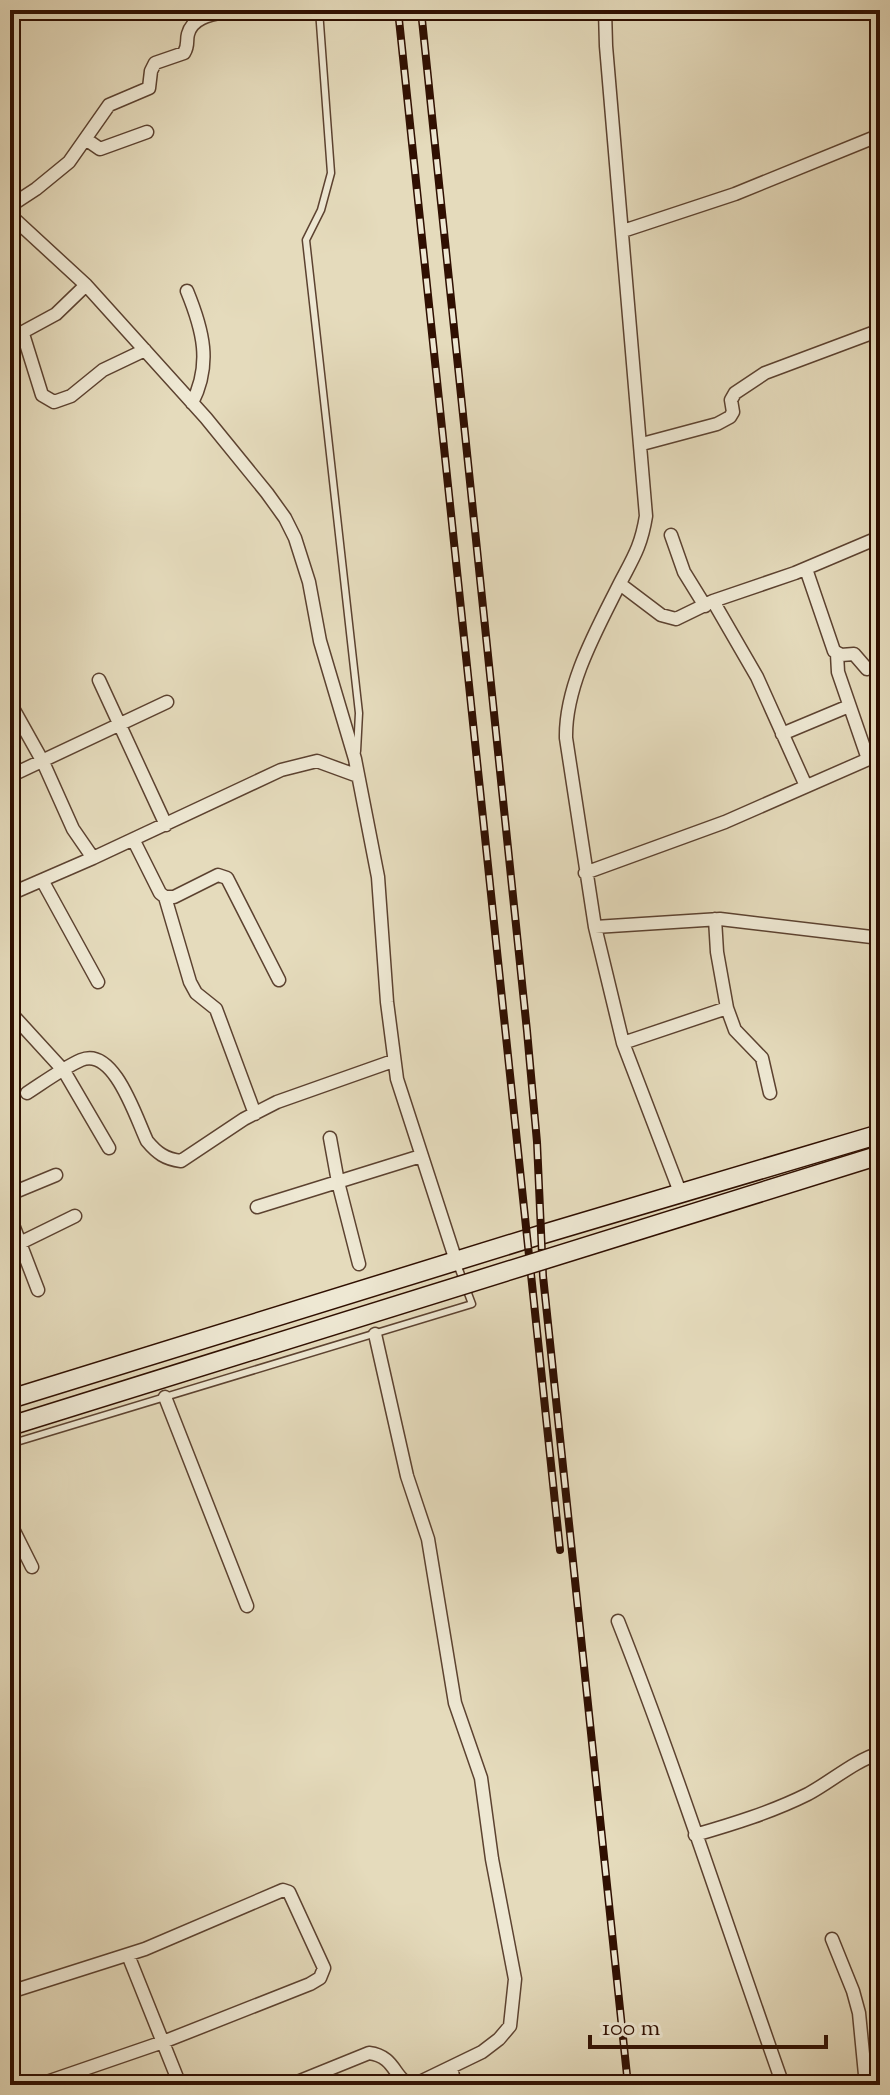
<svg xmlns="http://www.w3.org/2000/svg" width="890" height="2095" viewBox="0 0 890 2095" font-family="'Sorts Mill Goudy',serif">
<rect width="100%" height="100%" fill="#e5dbbc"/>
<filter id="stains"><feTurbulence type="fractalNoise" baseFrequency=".0025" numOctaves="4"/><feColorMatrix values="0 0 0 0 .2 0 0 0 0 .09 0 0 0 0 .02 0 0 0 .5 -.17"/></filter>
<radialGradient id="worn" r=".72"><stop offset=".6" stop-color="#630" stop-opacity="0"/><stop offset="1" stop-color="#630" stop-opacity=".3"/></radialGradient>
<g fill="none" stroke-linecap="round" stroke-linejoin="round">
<defs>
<path id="lane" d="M319,10L331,173L321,210L306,240L359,713L357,751
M10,1444L472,1304L457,1264"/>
<path id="street" d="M605,10L606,46L646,516C641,547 633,558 619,585C596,631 565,686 566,738L595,927L623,1043L680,1192
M87,140L100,149L147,132
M10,206L36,189L69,162L109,105L149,88L151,71L155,63L184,53C189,45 186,41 188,34C193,15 217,14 233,10
M10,215L86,285L206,418L267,493L285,518L295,538L309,582L320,641L355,759L378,877L387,1002L397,1079L456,1261
M623,231L735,194L880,135
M187,291C203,330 212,364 192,403
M23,334L42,395L54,402L71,396L103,370L145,350
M10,339L56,314L86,285
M642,444L717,424L730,417L733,412L731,400L735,393L765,373L880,330
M671,535L684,572L705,606
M806,569L834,651L841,655L854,654L867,669L880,666
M620,584L661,615L676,619L713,601L795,573L880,537
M713,601L757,677L806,786
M837,654L838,672L868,759
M99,680L166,825
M10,703L43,762L73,829L93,858L281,770L317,761L358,776
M782,734L849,706
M10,776L167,702
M134,841L160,893L165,897H174L218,875L227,878L279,980
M585,873L725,822L880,754
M42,880L98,982
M10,894L93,858
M165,897L190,982L196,993L216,1009L255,1114
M595,927L720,919L880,938
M727,1008L735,1030L762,1058L770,1093
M10,1012L64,1071L109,1148
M623,1043L727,1008L717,952L715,919
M27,1093C44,1082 63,1068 81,1060C114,1046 136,1118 147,1141C157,1153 165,1159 181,1161L244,1119L277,1102L393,1061
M330,1138L338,1182L359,1264
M10,1194L56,1175
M257,1207L421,1156
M10,1217L38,1290
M20,1243L75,1216
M165,1397L247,1606
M10,1523L32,1567
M618,1621C678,1773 728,1930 783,2085
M695,1835C733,1824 772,1812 808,1794C832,1781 854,1761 880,1753
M832,1939L853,1991L859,2013L866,2085
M128,1955L180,2085
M10,1992L145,1949L283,1890L289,1892L324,1968L320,1978L310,1984L163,2042L38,2085
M451,2067L455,2085
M290,2085L369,2053C401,2057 392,2089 420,2082L482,2052L499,2039L510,2026L515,1979L492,1859L481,1778L455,1703L428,1539L407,1476L375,1334"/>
<path id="secondary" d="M10,1399L540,1235L880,1134"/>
</defs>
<use href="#lane" stroke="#5c4230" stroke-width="9"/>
<use href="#street" stroke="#5c4230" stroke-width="15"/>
<use href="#secondary" stroke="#2f0f01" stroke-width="21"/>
<use href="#lane" stroke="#eee8d3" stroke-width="6"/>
<use href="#street" stroke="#eee8d3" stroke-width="12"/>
<use href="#secondary" stroke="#eee8d3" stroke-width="18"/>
<defs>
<path id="rail" d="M398,10L560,1550
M421,10L527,1031L537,1142L543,1276L628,2085"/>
</defs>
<use href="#rail" stroke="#2f0f01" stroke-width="8"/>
<use href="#rail" stroke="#eee8d3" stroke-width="5" stroke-dasharray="15" stroke-linecap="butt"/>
<defs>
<path id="secondary-bridge" d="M10,1426L880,1155"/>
</defs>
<use href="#secondary-bridge" stroke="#2f0f01" stroke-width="21" stroke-linecap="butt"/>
<use href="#secondary-bridge" stroke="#eee8d3" stroke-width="18"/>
</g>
<rect width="890" height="2095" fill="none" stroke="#e5dbbc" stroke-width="40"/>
<rect x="12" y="12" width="866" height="2071" fill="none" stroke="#2f0f01" stroke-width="4"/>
<rect x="20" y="20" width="850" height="2055" fill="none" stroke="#2f0f01" stroke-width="2"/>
<path d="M590 2035v12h236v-12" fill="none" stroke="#2f0f01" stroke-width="4"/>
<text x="602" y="2035" font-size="24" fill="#2f0f01" stroke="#eee8d3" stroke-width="6" paint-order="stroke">100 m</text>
<rect width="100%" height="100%" filter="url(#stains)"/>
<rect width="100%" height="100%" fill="url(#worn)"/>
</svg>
